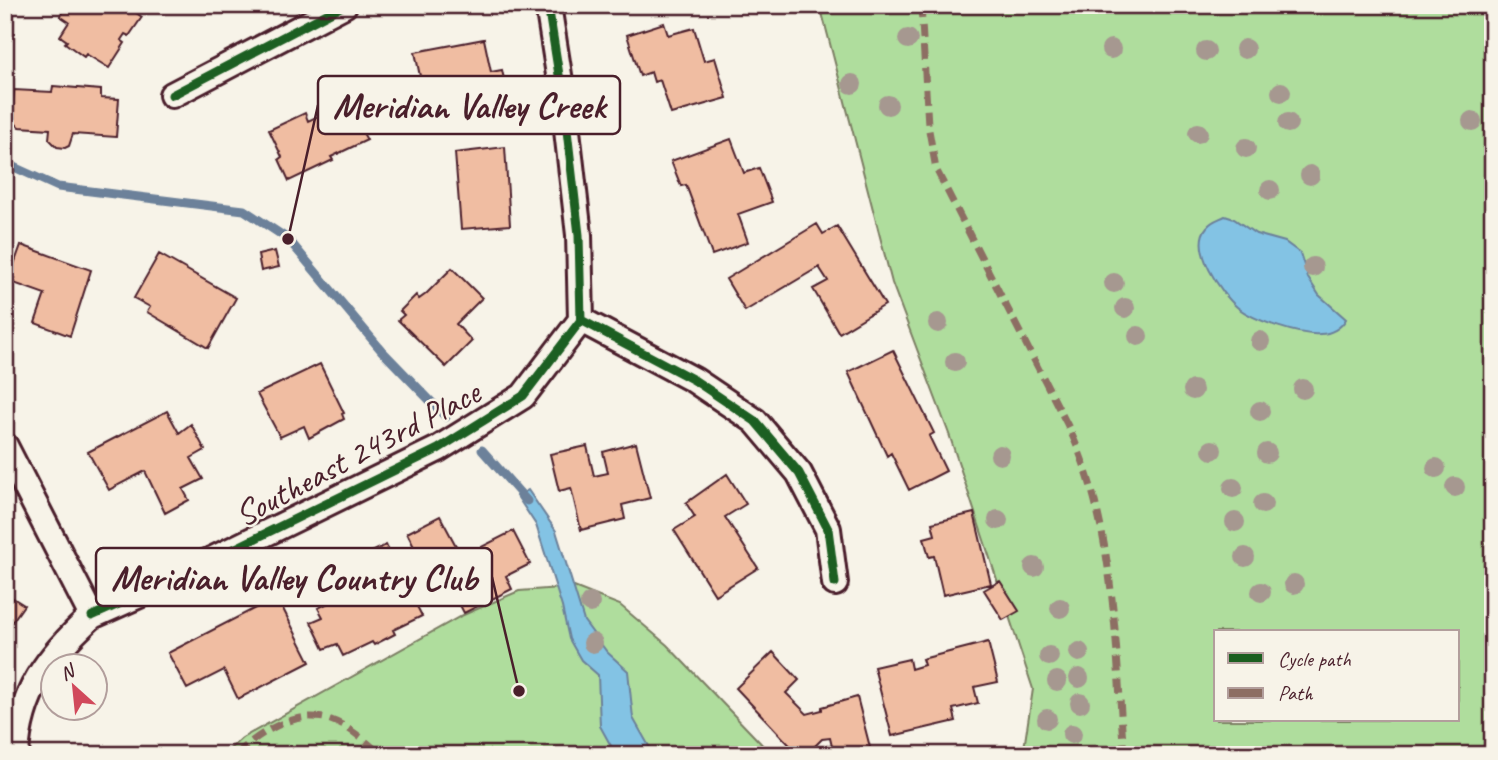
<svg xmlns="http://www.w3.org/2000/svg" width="1498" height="760" viewBox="0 0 1498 760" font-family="Caveat,sans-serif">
<rect width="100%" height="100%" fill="#f7f3e8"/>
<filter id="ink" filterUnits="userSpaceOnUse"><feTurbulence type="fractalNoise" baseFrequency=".0143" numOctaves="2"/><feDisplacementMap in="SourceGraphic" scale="14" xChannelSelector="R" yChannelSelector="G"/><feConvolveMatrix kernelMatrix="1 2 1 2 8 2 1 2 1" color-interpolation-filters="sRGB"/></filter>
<g filter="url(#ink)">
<path fill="#afdd9d" stroke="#7c7e64" stroke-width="2" fill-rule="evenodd" d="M820,5H1493V755H1023L1033,689L949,434L892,283ZM1216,632H1458V720H1216Z
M574,587L620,605L667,645L772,755H223L242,738L461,616L519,591Z"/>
<path fill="#83c3e4" stroke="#6c819a" stroke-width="2" d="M1225,216L1234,219L1256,234L1285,242L1300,253L1308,278L1319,295L1346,319C1341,328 1331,334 1320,334C1301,336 1252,320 1237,307C1221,293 1189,248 1207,227C1211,221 1219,219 1225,216Z
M528,490L556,531L584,621L607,652L628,671L633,718L654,755H616L600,726L598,675L581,660L569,639L562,607L536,525L517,496Z"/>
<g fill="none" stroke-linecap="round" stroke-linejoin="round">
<path stroke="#6c819a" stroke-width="9" d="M5,163L58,187L244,210L288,239L382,351L446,417
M482,450L527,501"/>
</g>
<path fill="#f0bda2" stroke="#4a1f2b" stroke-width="2" d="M66,5H115L119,8L125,5L142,17L129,36L125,34L121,40L125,43L109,68L86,54L84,57L65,43L67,41L60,36L69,22L60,16Z
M664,23L668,35L694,28L704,61L715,58L727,98L671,114L660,80L654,82L651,72L640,76L627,35Z
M484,39L491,72L502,70L511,112L430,128L426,106L437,103L434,84L422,86L415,52Z
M53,86L101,90V98L119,99L116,137L73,134L69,146L65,148L57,147L49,139L50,129L19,127L11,119L14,90L52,92Z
M346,103L367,140L331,157L333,160L289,181L279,159L282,157L269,130L305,113L308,121Z
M731,139L744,173L759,168L772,202L738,214L748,242L712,255L686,185L681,186L671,161Z
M505,147L510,225L461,229L455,153Z
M817,224L823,234L837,226L885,305L839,333L813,289L828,281L819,267L745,311L726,279Z
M21,245L91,270L70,336L35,323L45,294L8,281Z
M275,251L279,267L261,271L258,255Z
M159,254L236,298L208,348L147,312L150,307L134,298Z
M452,268L482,298L456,324L472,341L446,367L398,320L404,315L400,311L416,295L419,299L426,294Z
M893,350L934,433L929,436L946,471L909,490L891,453L887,456L848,372Z
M320,364L344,413L342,414L344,419L309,438L304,426L280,437L257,394Z
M167,411L179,433L191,424L205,450L191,458L203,479L183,489L189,500L165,513L145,471L109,490L88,452Z
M636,443L650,498L622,505L625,519L581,530L571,488L559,491L550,454L587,446L594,476L608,473L603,452Z
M727,474L746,504L725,517L758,568L715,595L674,530L695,517L686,503Z
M974,513L991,584L943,595L934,556L929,557L924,538L935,535L932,523Z
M440,516L462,557L513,531L530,564L506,576L512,589L464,613L436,558L423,565L407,533Z
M386,545L392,558L396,556L410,584L406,585L422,616L393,630L395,634L374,645L372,642L343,656L337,644L324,649L311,622L323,617L318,608L363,586L351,562Z
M1000,581L1019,611L1003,620L984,590Z
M5,593L24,605L5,632Z
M277,597L310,662L238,699L224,670L187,689L168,653Z
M988,642L998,682L974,687L978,703L953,709L956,721L892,736L874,667L909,659L911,669L924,665L922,659Z
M773,652L799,680L786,693L807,714L822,710V707L857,697L872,755H834L830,738L822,739L806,755H799L736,688Z"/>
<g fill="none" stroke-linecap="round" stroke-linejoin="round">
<defs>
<path id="street" d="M548,5L565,113L579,235L581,320
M172,95L344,5
M581,320L694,380L755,421L799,473L828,529L835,583
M5,446L92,616C48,656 19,693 16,755
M92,616L146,592L438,449L523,396L581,320"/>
</defs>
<use href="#street" stroke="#4a1f2b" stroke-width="30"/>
<use href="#street" stroke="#f7f3e8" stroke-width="24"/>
<path stroke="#8d6e63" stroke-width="7" stroke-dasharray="14 7" stroke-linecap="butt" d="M921,5L928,125L936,169L1067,424C1116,525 1115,645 1124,755
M1493,500L1488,540L1493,565
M236,755C258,733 295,710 328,719C348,725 366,742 382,755"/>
<defs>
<path id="cycleway" d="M548,5L565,113L579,235L581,320
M172,95L344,5
M581,320L694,380L755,421L799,473L828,529L835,583
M92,616L146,592L438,449L523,396L581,320"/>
</defs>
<use href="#cycleway" stroke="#f7f3e8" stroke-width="13"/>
<use href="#cycleway" stroke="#1b5e20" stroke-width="9"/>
</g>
<g fill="#a69890">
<circle cx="908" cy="39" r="10"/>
<circle cx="1111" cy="49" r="10"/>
<circle cx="1245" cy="49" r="10"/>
<circle cx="1206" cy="51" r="10"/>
<circle cx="852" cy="84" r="10"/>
<circle cx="1281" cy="92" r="10"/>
<circle cx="888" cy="105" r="10"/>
<circle cx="1472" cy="121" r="10"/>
<circle cx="1288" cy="123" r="10"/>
<circle cx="1198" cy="133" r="10"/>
<circle cx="1246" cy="148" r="10"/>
<circle cx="1310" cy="175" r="10"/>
<circle cx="1270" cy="190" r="10"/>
<circle cx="1313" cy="267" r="10"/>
<circle cx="1114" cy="283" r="10"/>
<circle cx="1125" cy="308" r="10"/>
<circle cx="938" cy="323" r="10"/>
<circle cx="1138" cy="336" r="10"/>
<circle cx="1260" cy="341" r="10"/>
<circle cx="955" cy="362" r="10"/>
<circle cx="1303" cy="389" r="10"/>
<circle cx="1193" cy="390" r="10"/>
<circle cx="1260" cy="411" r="10"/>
<circle cx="1212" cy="450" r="10"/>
<circle cx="1267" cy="453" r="10"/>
<circle cx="1000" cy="455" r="10"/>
<circle cx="1436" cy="468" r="10"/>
<circle cx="1455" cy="487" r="10"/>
<circle cx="1233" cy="488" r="10"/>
<circle cx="1263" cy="504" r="10"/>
<circle cx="998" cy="520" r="10"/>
<circle cx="1235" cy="522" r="10"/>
<circle cx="1245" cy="557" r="10"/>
<circle cx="1034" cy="567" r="10"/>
<circle cx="1294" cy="584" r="10"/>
<circle cx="1261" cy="592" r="10"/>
<circle cx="590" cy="603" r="10"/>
<circle cx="1060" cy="608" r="10"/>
<circle cx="593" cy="643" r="10"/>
<circle cx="1079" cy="652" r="10"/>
<circle cx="1049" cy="656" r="10"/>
<circle cx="1079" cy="678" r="10"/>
<circle cx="1057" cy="681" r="10"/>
<circle cx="1080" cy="703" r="10"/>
<circle cx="1047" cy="719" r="10"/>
<circle cx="1072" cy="734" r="10"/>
</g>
</g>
<g text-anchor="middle" stroke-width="5" stroke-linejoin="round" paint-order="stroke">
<g font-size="35" fill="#4a1f2b" stroke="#f7f3e8">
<text transform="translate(357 453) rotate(-28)" y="12">Southeast 243rd Place</text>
</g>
</g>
<path fill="none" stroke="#4a1f2b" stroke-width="2.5" d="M288 239L318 105M519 691L492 577"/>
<g fill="#4a1f2b" stroke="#f7f3e8" stroke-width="2.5">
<circle cx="288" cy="239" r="7"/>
<circle cx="519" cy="691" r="7"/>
</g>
<g fill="#f7f3e8" stroke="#4a1f2b" stroke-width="2.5">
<rect x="318" y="76" width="302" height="58" rx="7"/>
<rect x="96" y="548" width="396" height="58" rx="7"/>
</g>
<g font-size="37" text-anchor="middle" font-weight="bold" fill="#4a1f2b">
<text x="469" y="118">Meridian Valley Creek</text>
<text x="294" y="590">Meridian Valley Country Club</text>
</g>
<rect width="1498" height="760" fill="none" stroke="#f7f3e8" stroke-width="28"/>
<rect x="14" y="14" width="1470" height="732" fill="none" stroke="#4a1f2b" stroke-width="2.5" filter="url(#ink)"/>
<rect x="1214" y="630" width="245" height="91" fill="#f7f3e8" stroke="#b29e9c" stroke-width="2"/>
<rect x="1228" y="653" width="35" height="10" fill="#1b5e20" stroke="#b29e9c" stroke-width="2"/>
<text x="1278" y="666" font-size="21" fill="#4a1f2b">Cycle path</text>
<rect x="1228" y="688" width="35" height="10" fill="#8d6e63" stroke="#b29e9c" stroke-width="2"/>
<text x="1278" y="700" font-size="21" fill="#4a1f2b">Path</text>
<g transform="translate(74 687) rotate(333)"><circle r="33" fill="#f7f3e8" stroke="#b29e9c" stroke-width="2"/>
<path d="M0-5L12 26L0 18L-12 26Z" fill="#d1495b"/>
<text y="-10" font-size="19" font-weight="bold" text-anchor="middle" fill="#4a1f2b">N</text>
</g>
</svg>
